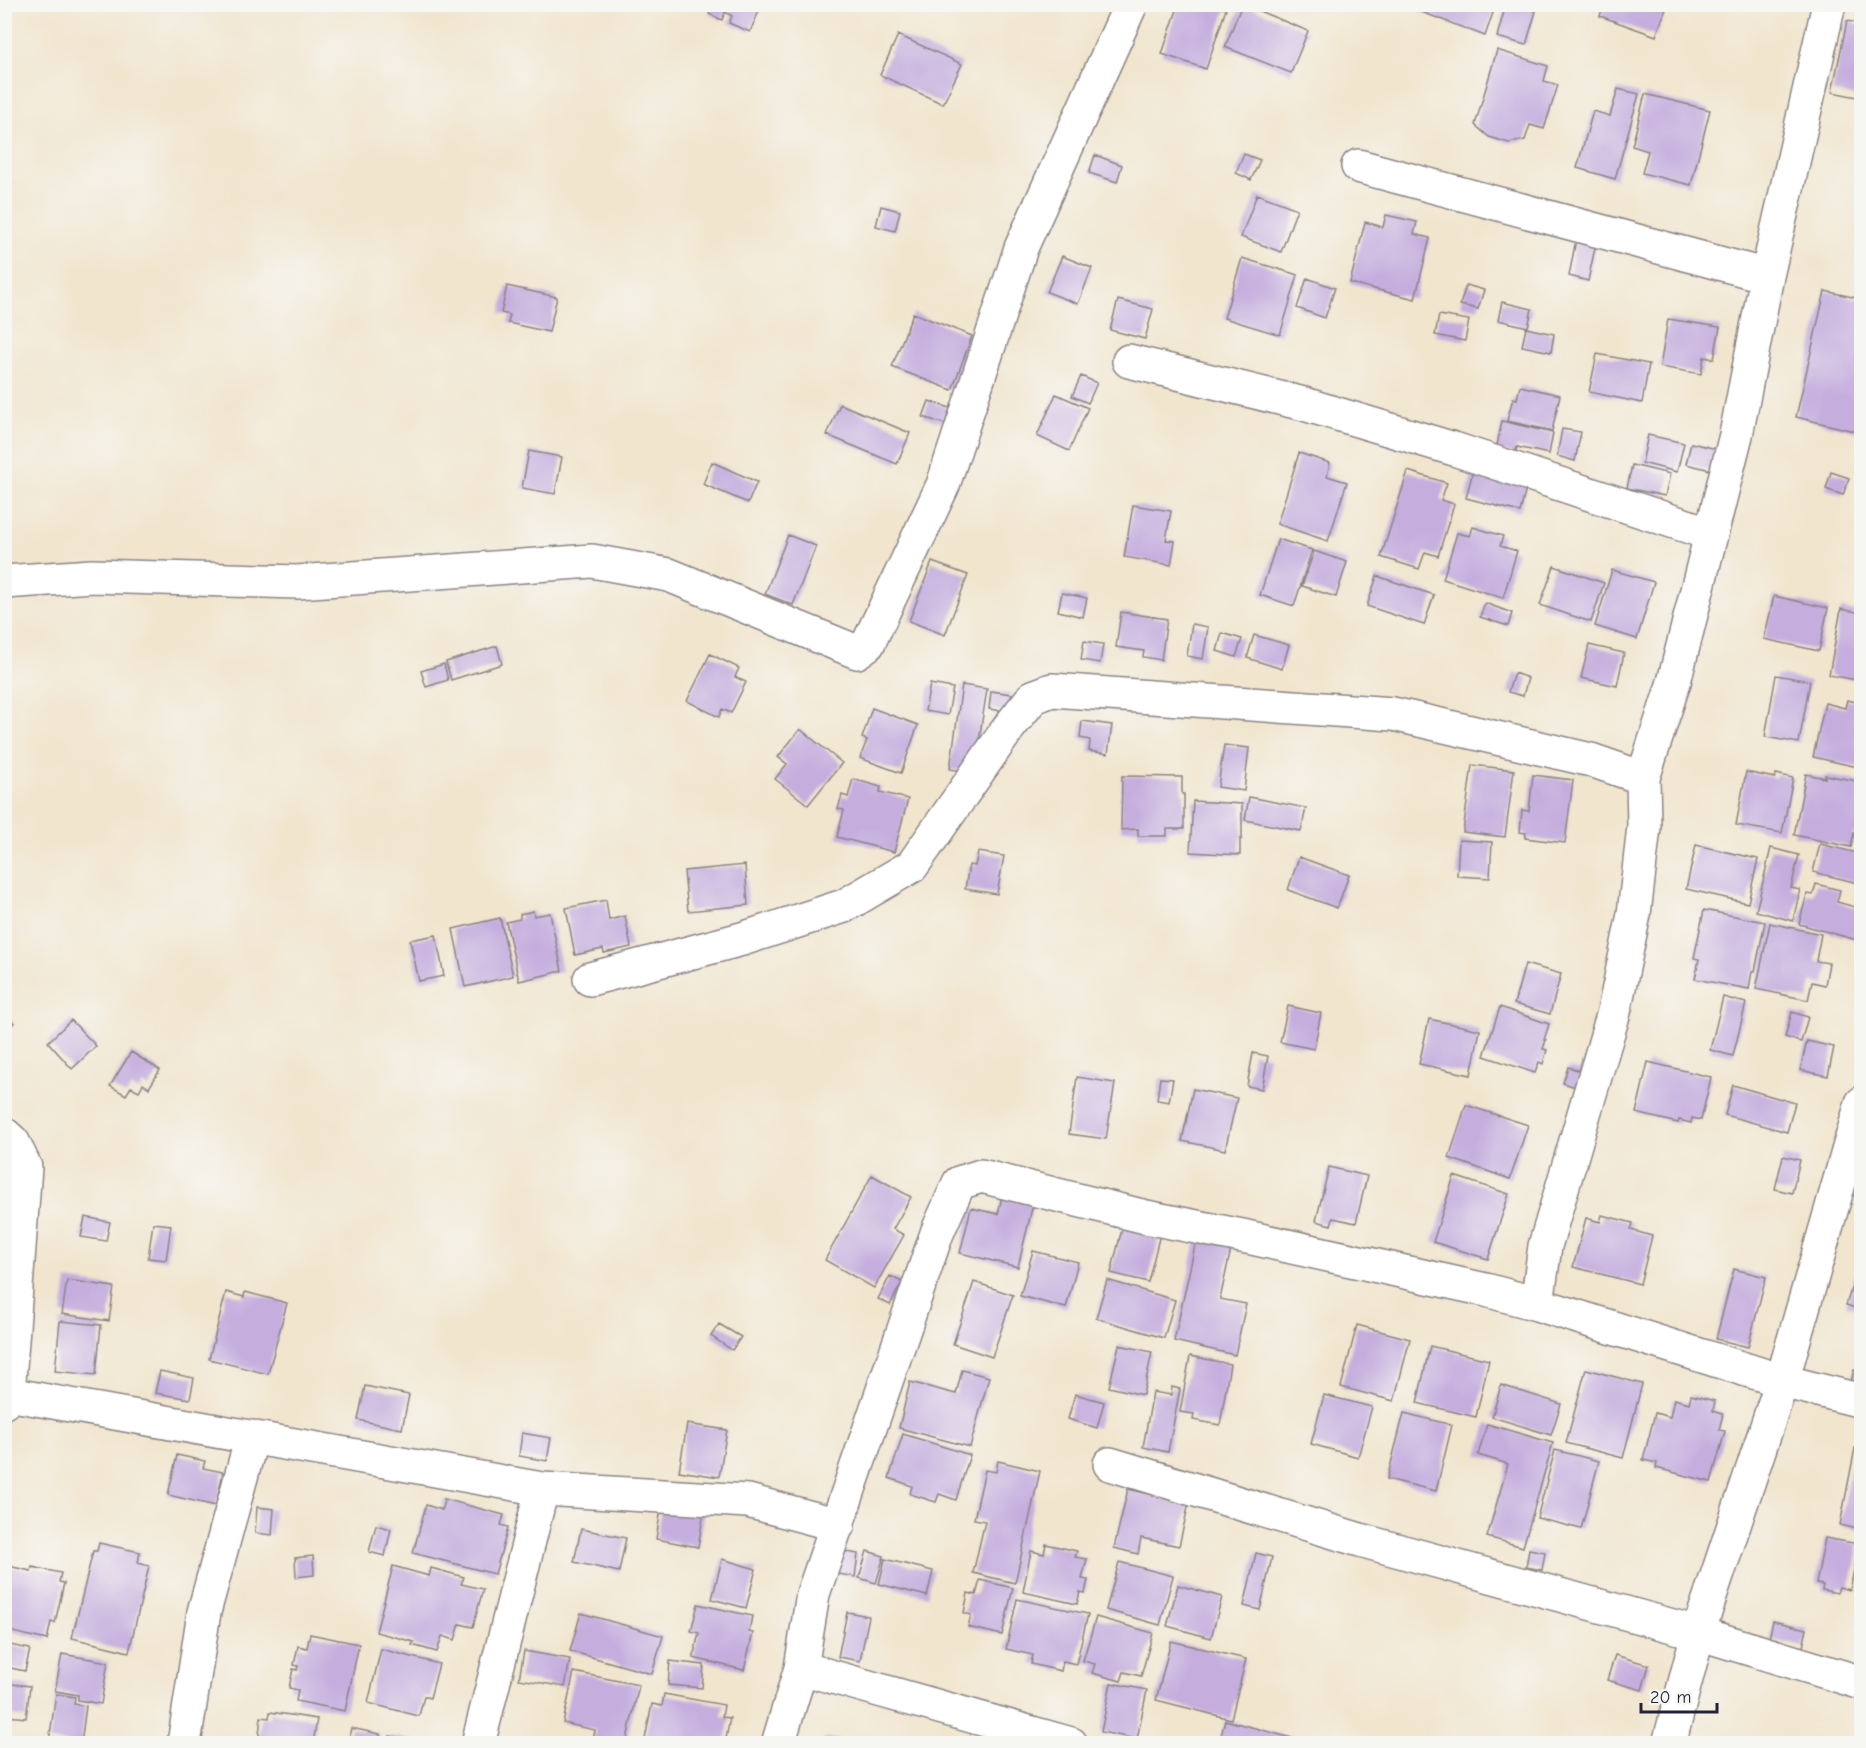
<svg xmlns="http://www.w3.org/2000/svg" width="1866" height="1748" viewBox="0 0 1866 1748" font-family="'Comic Neue',sans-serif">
<rect width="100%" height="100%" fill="#f6f6f2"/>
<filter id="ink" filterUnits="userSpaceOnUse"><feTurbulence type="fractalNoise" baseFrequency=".0167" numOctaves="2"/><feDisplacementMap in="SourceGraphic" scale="12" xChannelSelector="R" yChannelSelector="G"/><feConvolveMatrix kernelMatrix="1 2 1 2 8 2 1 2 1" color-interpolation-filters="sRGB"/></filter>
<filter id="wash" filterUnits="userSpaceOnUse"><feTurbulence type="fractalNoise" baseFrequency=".008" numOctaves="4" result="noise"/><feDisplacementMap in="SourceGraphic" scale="24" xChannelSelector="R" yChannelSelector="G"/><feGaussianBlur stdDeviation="1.35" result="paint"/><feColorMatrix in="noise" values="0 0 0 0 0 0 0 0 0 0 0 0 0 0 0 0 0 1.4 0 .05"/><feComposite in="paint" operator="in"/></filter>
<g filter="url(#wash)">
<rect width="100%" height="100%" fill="#f1e5ce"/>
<g id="blocks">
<path fill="#c5adde" d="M714,4H762L750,32L729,23L732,16L725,12L722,20L709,14Z
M860,4H874L872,10Z
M1179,4H1212L1226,9L1206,69L1162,54Z
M1242,4L1308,31L1291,73L1225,47Z
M1421,4H1496L1485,36L1419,11Z
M1506,4L1536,11L1526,45L1497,37Z
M1604,4H1654L1666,9L1656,36L1600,16Z
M1847,21L1862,24V98L1832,92Z
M898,35L962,64L943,104L880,75Z
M1497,50L1548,66L1544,81L1558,85L1544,129L1530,125L1525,140L1509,143L1489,137L1475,125Z
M1618,89L1639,94L1615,179L1577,168L1593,111L1610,116Z
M1645,94L1710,110L1691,185L1642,173L1648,151L1632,146Z
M1244,154L1260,160L1251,180L1236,173Z
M1095,155L1122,165L1117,182L1089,173Z
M1257,194L1297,209L1281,252L1241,237Z
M881,206L900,211L895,231L876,226Z
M1386,215L1417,222L1414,234L1430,238L1415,299L1350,283L1365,222L1383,227Z
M1577,234L1597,238L1588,281L1569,276Z
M1062,256L1092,268L1078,304L1047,292Z
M1242,258L1298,275L1280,335L1224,318Z
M1307,278L1335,288L1325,318L1297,308Z
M1466,285L1484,290L1478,309L1460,305Z
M507,286L557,297L549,332L508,323L510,315L501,313Z
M1825,291L1862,299V418L1858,432L1796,417Z
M1118,300L1153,309L1145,339L1110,330Z
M1502,302L1532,309L1528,327L1498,320Z
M913,313L972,336L952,390L892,367Z
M1439,315L1469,320L1465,341L1435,335Z
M1668,319L1720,327L1714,359L1704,357L1701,374L1660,367Z
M1526,328L1554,334L1551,352L1522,346Z
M1597,354L1649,364L1642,403L1589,392Z
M1081,376L1097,383L1088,403L1072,396Z
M1520,386L1560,395L1552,431L1507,421L1513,398L1517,399Z
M1056,394L1088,408L1069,451L1037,436Z
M929,401L953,409L948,425L923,417Z
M840,404L910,433L897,464L827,435Z
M1502,421L1553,433L1549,454L1517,447L1515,454L1496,450Z
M1562,429L1581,432L1575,461L1557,456Z
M1648,435L1684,443L1677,472L1642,463Z
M1691,443L1717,449L1711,470L1686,464Z
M529,451L562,457L555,494L522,488Z
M1299,453L1330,463L1327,476L1347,482L1328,541L1277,524Z
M712,462L757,482L748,503L703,484Z
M1632,465L1670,474L1665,496L1627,488Z
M1408,471L1447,483L1441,500L1454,504L1438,556L1425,552L1419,569L1381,557Z
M1473,471L1527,485L1520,512L1466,498Z
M1831,472L1849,478L1843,495L1826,489Z
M1133,505L1171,511L1166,540L1175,541L1171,565L1124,557Z
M1473,527L1503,536L1500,546L1517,551L1503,598L1443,579L1457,533L1470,536Z
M788,535L816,546L793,605L765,594Z
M1278,539L1312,550L1294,606L1260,595Z
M1314,551L1347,562L1336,597L1302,586Z
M932,562L968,575L945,635L909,621Z
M1554,566L1604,583L1591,622L1540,605Z
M1612,570L1654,582L1637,639L1595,626Z
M1377,576L1434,595L1424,625L1367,606Z
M1062,593L1087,598L1083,617L1058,611Z
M1774,596L1828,608L1819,651L1764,639Z
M1485,603L1512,613L1508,626L1480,617Z
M1841,609L1862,613V681L1829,675Z
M1121,612L1167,619L1161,660L1143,657L1144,651L1116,647Z
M1192,624L1208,627L1203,659L1187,656Z
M1222,633L1242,639L1236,657L1217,651Z
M1254,635L1289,645L1282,669L1247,658Z
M1084,641L1103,644L1100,663L1081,660Z
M1589,645L1624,653L1617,686L1581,678Z
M497,646L502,664L451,680L446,662Z
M710,654L739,668L735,677L746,682L731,713L722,709L719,717L687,701Z
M444,664L448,680L426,687L421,671Z
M1514,673L1528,678L1523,696L1508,692Z
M1776,675L1810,681L1799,743L1765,737Z
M930,684L953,688L948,715L925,711Z
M962,685L987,689L974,773L950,769Z
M991,691L1012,694L1009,712L989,709Z
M1847,700L1862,703V768L1813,757L1825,703L1845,708Z
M872,708L918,725L901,773L860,758L867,740L862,738Z
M1082,721L1112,725L1108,754L1089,751L1090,740L1080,738Z
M800,729L842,763L808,805L775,779L787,764L778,757Z
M1224,745L1249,748L1244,791L1218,787Z
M1472,765L1514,770L1505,837L1463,832Z
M1746,772L1775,778L1776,774L1793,778L1782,833L1736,825Z
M1806,774L1825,778V775L1862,782V835L1854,833L1851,847L1794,835Z
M1533,775L1573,780L1565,843L1525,838L1526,833L1520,832L1522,810L1529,811Z
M1122,776L1182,777V794H1184V829H1167V836H1138V829L1121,830Z
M853,779L881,787L880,792L908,799L894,852L837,837L844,810L838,809L842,795L848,797Z
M1249,797L1306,808L1301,831L1245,820Z
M1193,801L1242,804V839H1240V855L1190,852Z
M1459,840L1492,842L1490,878L1457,876Z
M1820,844L1862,854V884L1813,872Z
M1696,845L1758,859L1748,903L1686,889Z
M1771,848L1799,855L1791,888L1800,890L1793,921L1756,911Z
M978,852L1004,856L997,894L965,889L969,865L975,866Z
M1299,857L1349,875L1337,908L1288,890Z
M745,865L748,905L688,911L684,871Z
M1816,884L1840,890L1837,902L1862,909V925L1857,940L1799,924L1807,894L1813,895Z
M606,900L609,920L625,916L631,947L604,953L603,949L575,955L566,908Z
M1704,910L1765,922L1755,971H1752L1749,989L1695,979L1699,959L1694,958Z
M533,911L534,916L550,913L562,971L519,981L506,922L520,919V914Z
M500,918L513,976L465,987L453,929Z
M1770,923L1821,934L1816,961L1829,963L1825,985L1812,982L1808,1000L1756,989Z
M436,935L444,976L419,981L410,940Z
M1525,964L1561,974L1550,1014L1514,1004Z
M1723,997L1746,1003L1733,1056L1710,1050Z
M1288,1006L1321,1013L1314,1049L1280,1042Z
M1500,1007L1549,1024L1544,1040H1546L1543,1049L1547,1050L1543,1064L1539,1062L1535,1073L1484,1056Z
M1792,1012L1808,1017L1801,1042L1785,1037Z
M4,1013L14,1023L4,1031Z
M1429,1019L1480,1030L1471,1075L1419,1064Z
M71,1020L96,1046L72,1069L48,1042Z
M1807,1041L1834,1047L1828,1076L1800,1070Z
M131,1052L160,1070L149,1088L143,1084L139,1091L131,1087L126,1095L110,1086Z
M1253,1053L1268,1056L1262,1089L1247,1086Z
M1648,1062L1711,1077L1701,1120L1692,1118L1691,1123L1679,1120L1678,1123L1636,1113Z
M1568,1067L1584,1072L1579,1088L1563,1083Z
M1077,1077L1115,1083L1106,1139L1069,1134Z
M1160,1078L1173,1079L1169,1102L1157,1100Z
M1733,1085L1795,1103L1787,1132L1725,1115Z
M1193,1089L1237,1098L1225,1150L1182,1141Z
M1466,1105L1528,1125L1510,1179L1449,1158Z
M1783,1156L1800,1160L1792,1193L1775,1189Z
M1329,1167L1367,1176L1356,1223L1333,1218L1331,1225L1316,1221Z
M872,1175L911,1197L893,1229L904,1235L874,1288L825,1260Z
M1454,1176L1509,1194L1488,1259L1433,1242Z
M1003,1192L1034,1200L1018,1267L960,1253L971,1208L998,1214Z
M1602,1215L1633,1223L1631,1230L1652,1236L1640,1284L1573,1267L1586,1218L1600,1222Z
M85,1217L110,1222L106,1241L81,1237Z
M1124,1221L1161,1230L1148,1282L1111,1273Z
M153,1223L171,1225L166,1260L148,1258Z
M1198,1232L1233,1240L1220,1299L1246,1304L1235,1355L1174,1341Z
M1033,1251L1078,1262L1066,1308L1020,1296Z
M1858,1267L1862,1268V1310L1846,1305Z
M1734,1269L1766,1277L1748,1347L1716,1339Z
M890,1276L902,1282L890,1305L878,1299Z
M67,1280L114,1287L109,1321L62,1314Z
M1107,1280L1175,1300L1164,1338L1096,1318Z
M974,1282L1013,1295L992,1357L953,1344Z
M226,1292L244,1297L245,1292L287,1303L268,1374L209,1359Z
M60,1321L101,1325L96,1375L55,1371Z
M719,1324L741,1337L732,1350L711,1336Z
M1357,1325L1410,1339L1394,1401L1341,1387Z
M1119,1345L1152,1352L1143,1395L1109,1387Z
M1430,1346L1489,1360L1476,1417L1417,1403Z
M1190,1356L1230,1364L1220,1425L1193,1420L1194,1414L1180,1412Z
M1586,1369L1642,1384L1623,1458L1566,1443Z
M962,1370L989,1377L970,1447L899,1428L910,1382L956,1394Z
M1854,1370L1862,1372V1389L1850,1386Z
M160,1371L194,1378L190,1399L155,1393Z
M1501,1385L1561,1404L1551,1435L1492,1417Z
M365,1386L409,1395L402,1429L358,1420Z
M1172,1387L1180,1389L1168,1452L1143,1447L1153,1392L1171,1395Z
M1075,1394L1104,1402L1097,1428L1068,1419Z
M1324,1395L1372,1407L1358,1457L1311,1444Z
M1691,1395L1715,1401L1713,1411L1723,1414L1719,1430L1725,1431L1711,1482L1656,1468L1657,1463L1643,1460L1655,1413L1670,1417L1674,1399L1689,1403Z
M1404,1413L1452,1425L1436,1491L1387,1479Z
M687,1424L727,1430L719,1477L679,1471Z
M1487,1424L1553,1443L1523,1547L1487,1537L1508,1464L1478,1455Z
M522,1433L551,1438L547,1461L519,1456Z
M903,1434L970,1455L956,1500L939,1494L936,1502L910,1494L912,1486L889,1478Z
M1855,1448L1862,1450V1530L1840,1525Z
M1555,1450L1599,1461L1581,1529L1537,1518Z
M177,1455L205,1461L203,1468L223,1472L216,1506L168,1495Z
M998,1461L1040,1471L1015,1583L973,1573L985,1521L974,1519L985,1470L996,1472Z
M1128,1489L1189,1503L1179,1546L1141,1538L1138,1554L1114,1548Z
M444,1499L504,1515L501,1525L508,1527L495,1574L413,1553L426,1505L442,1510Z
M662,1503L704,1511L698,1547L656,1539Z
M257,1507L274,1509L272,1535L255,1533Z
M376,1525L391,1529L385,1556L369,1552Z
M581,1529L626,1538L619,1572L574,1562Z
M1825,1538L1859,1544L1850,1590L1839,1587L1837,1593L1822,1590L1823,1585L1816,1584Z
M99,1543L140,1552L138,1563L149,1566L129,1652L72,1638L93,1551H97Z
M1046,1544L1077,1551L1075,1557L1087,1559L1082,1579L1088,1580L1085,1593L1080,1592L1077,1604L1023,1592L1031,1551L1044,1554Z
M1529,1549L1545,1552L1542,1570L1526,1567Z
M842,1551L858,1554L855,1577L838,1574Z
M867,1551L884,1556L876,1583L859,1578Z
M1256,1553L1272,1557L1260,1610L1244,1606Z
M313,1556L314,1575L296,1577L295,1558Z
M722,1559L756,1569L746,1608L712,1599Z
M885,1559L933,1571L927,1596L879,1584Z
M1119,1562L1173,1576L1160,1625L1106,1610Z
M4,1565L31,1571L32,1567L61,1573L59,1582L64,1583L55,1623L51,1622L47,1640L4,1630Z
M393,1566L429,1576L431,1568L464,1577L461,1584L483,1589L473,1627L460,1624L455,1640L442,1636L437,1652L412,1645L414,1642L376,1632Z
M980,1580L1013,1588L1002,1635L968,1627L971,1615L964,1613L968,1593L976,1595Z
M1178,1585L1222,1597L1211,1638L1167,1626Z
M1017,1599L1088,1614L1076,1664L1063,1661L1061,1671L1031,1664L1033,1655L1006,1649Z
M698,1604L752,1616L749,1632L753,1633L744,1670L693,1658L699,1633L691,1631Z
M847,1612L869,1616L860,1661L838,1657Z
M581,1613L663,1636L652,1674L570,1651Z
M1096,1617L1153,1633L1141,1676L1124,1672L1121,1681L1092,1673L1095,1664L1083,1661Z
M1773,1621L1807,1629L1803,1647L1769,1639Z
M310,1634L359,1644L345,1711L296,1701L298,1690L289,1688L293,1669L297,1670L298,1666L294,1665L298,1646L307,1648Z
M1171,1641L1246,1659L1231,1719L1156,1700Z
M5,1644L30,1649L25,1671L5,1667Z
M381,1649L439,1664L430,1698L424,1696L419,1716L368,1703Z
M524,1651L570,1659L565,1687L519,1679Z
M62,1654L108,1662L101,1704L78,1700V1695L55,1691Z
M1615,1655L1649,1665L1642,1690L1607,1680Z
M670,1661L704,1665L702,1688L668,1685Z
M574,1672L639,1685L626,1744H604L593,1741L595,1730L563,1723Z
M1111,1683L1147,1690L1137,1739L1101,1732Z
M12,1684L30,1686L26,1718L8,1716Z
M56,1694L75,1697L74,1704L86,1706L81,1744L49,1741Z
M664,1694L724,1705L722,1717L730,1718L725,1744H644L652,1704L662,1706Z
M270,1712L317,1719L313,1744H258L261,1717L269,1718Z
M1225,1720L1311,1743V1744H1219Z
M351,1728L380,1734L379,1744H348Z
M390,1736L420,1742V1744H388Z
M826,1737L851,1743V1744H825Z
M122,1739L139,1743V1744H121Z"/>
</g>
</g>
<g filter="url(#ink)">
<use href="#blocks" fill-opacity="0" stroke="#8a8484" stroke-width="1.5"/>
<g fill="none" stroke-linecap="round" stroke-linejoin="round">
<defs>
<path id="minor" d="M1358,166L1767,276
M1129,361L1304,404L1454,449L1711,534
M4,582L92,576L297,582L592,561L669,575L857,652L868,644L943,485L1021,248L1131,4
M590,979L742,939L844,906L912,866L1010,726L1033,697L1052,690L1393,714L1591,760L1643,778
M4,1134L13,1142L25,1167L8,1394L4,1402
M1537,1304L1545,1246L1614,1012L1634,914L1644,827L1643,778L1674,682L1736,435L1767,276L1829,4
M8,1394L542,1489L748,1501L838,1525
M1110,1464L1360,1540L1698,1633L1862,1683
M801,1668L1071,1744
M184,1744L204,1612L252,1437
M478,1744L542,1489
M778,1744L801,1668L813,1594L937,1233L959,1183L981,1176L1146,1217L1247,1237L1486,1290L1537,1304L1782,1381L1862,1401
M1669,1744L1698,1633L1782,1381L1862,1103"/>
</defs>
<use href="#minor" stroke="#8a8484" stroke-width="36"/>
<use href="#minor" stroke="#fff" stroke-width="33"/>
</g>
</g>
<rect width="1866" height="1748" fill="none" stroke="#f6f6f2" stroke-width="24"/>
<path d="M1641 1703v9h76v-9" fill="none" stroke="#22223b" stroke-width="3"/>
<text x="1650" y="1703" font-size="18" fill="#22223b" stroke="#f6f6f2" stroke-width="4.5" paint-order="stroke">20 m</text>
</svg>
